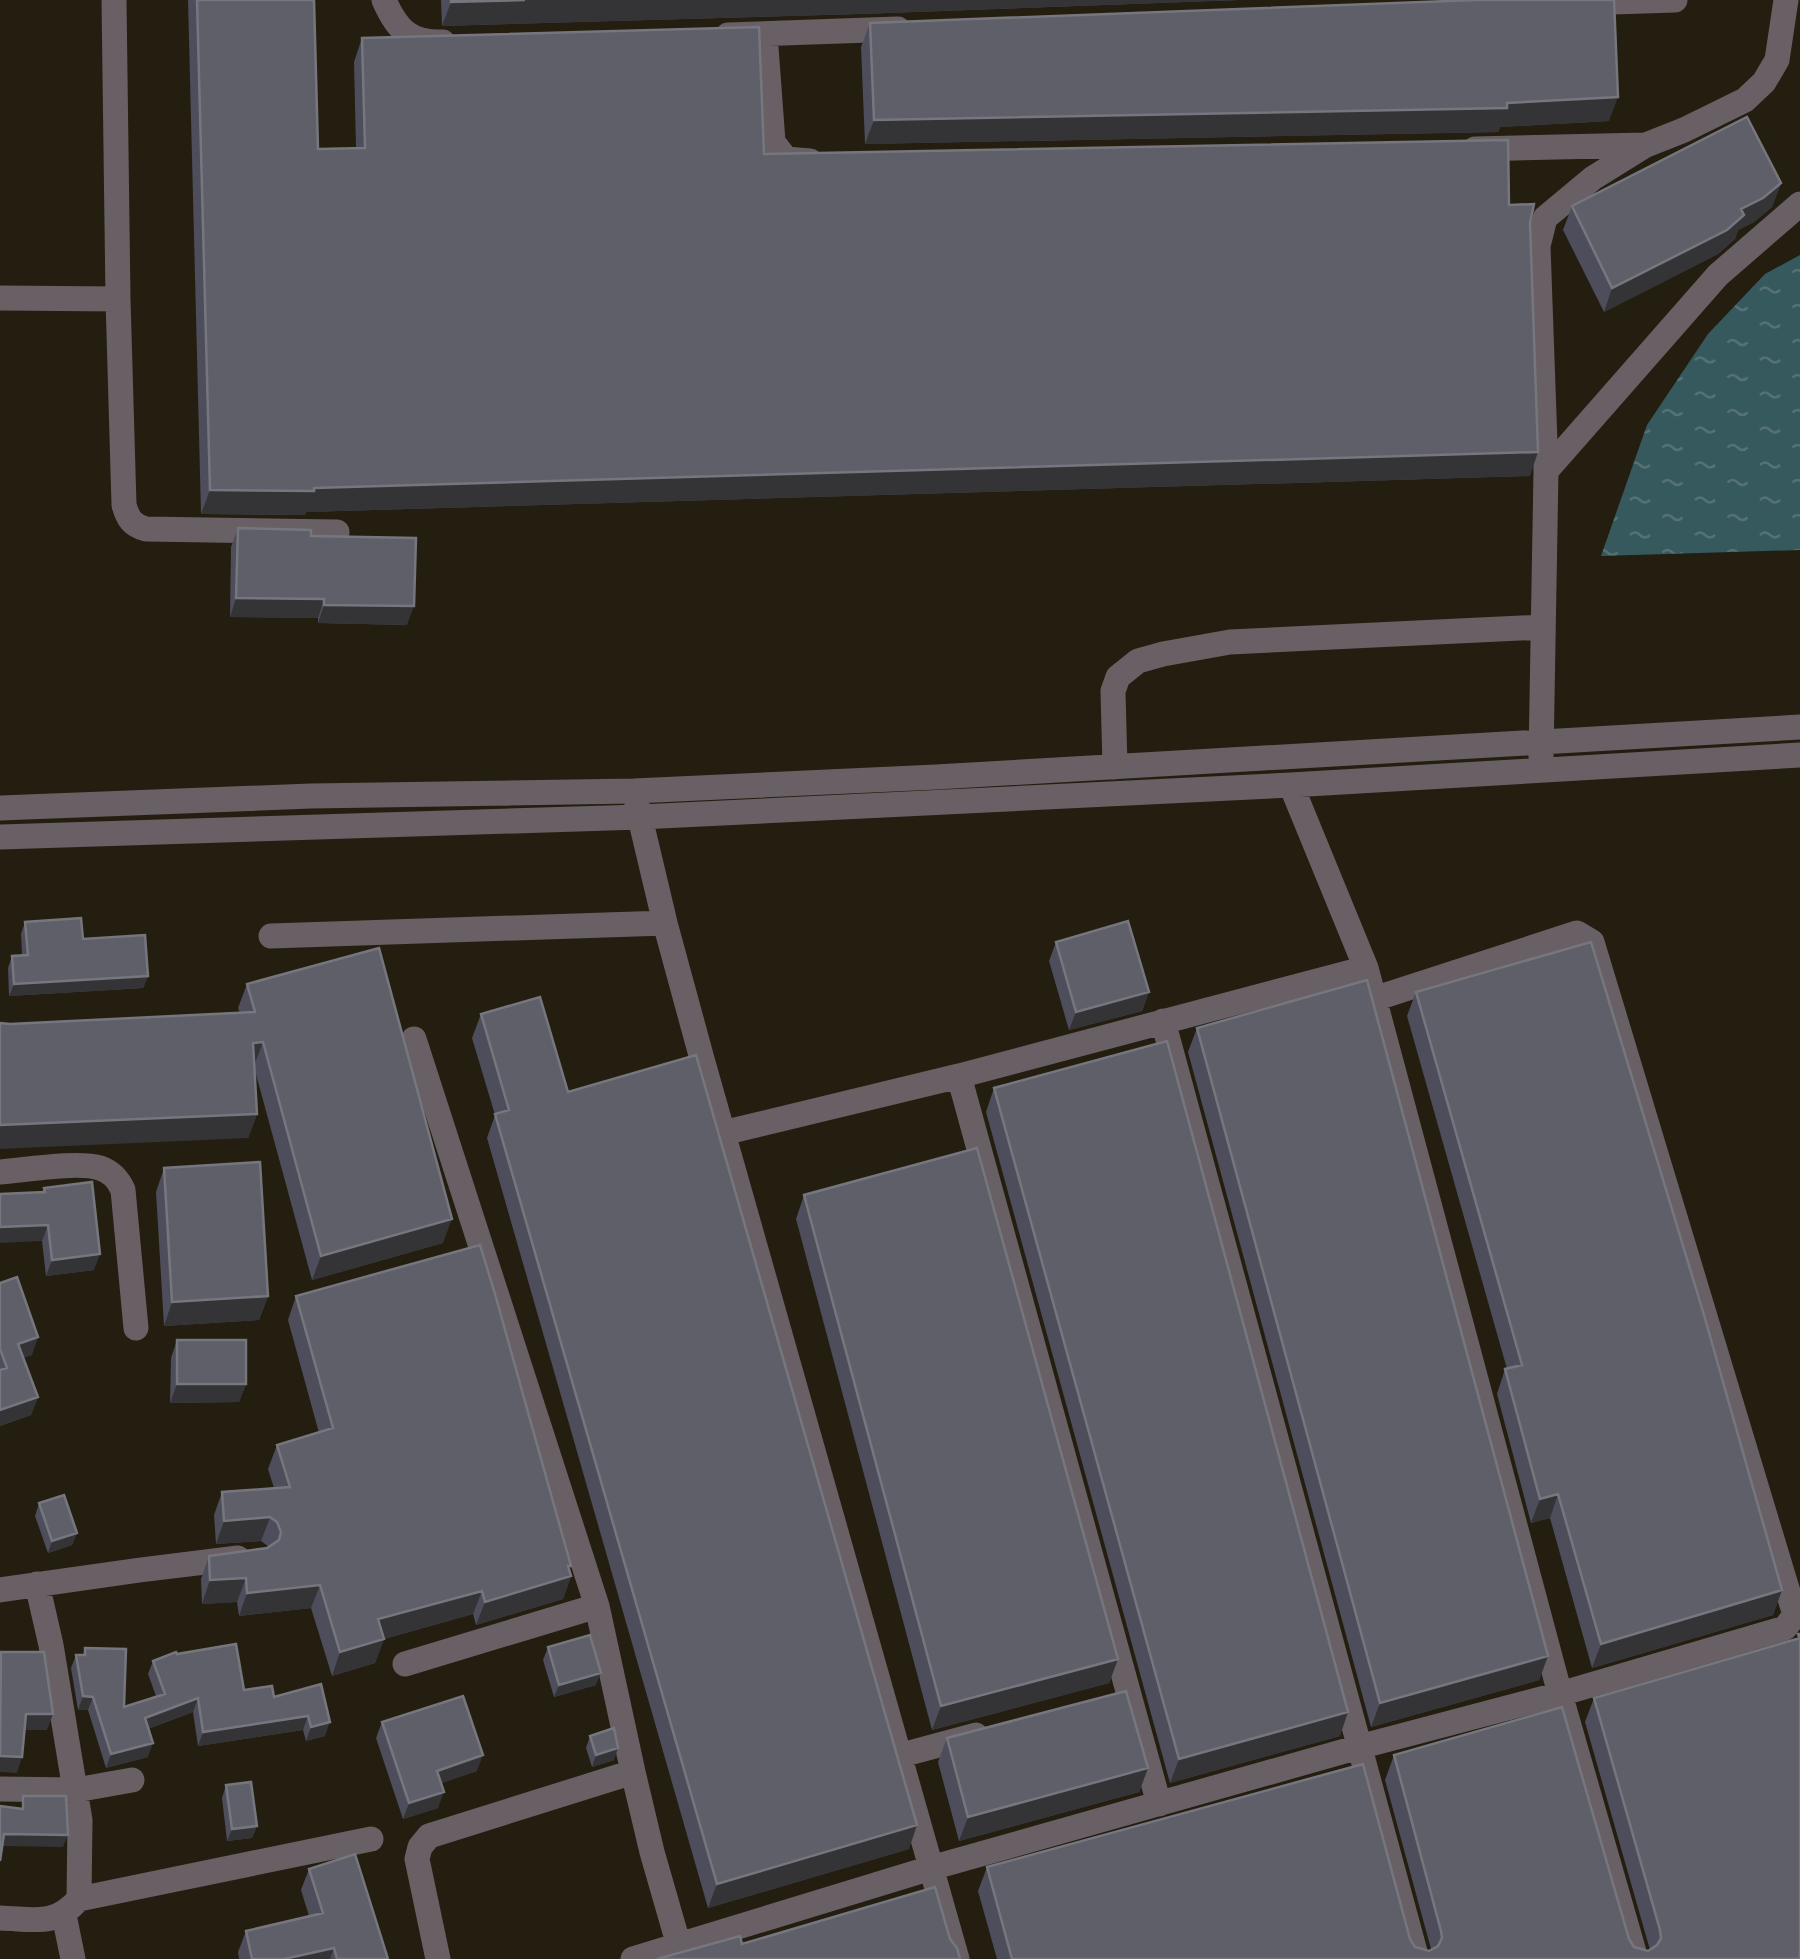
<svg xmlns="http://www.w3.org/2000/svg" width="1800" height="1959" viewBox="0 0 1800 1959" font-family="'Work Sans',sans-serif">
<defs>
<pattern id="water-ripples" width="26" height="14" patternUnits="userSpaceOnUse" patternTransform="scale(2.5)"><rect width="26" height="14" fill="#36595e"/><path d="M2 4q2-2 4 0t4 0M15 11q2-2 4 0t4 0" fill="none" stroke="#547175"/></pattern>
</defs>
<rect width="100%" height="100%" fill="#231e0f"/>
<path fill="url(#water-ripples)" d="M1800,255V550L1601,556L1647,425L1708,334L1765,274Z"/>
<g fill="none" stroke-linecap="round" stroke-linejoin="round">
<path stroke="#686064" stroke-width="25" d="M384,0C397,30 410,43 443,42
M1582,3L1675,0
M765,34L773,142L786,159L810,161
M728,35L898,29
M1475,149L1646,145L1684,130L1745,100L1764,82L1777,60L1786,0
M0,298L118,299L114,0
M118,299L124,505C128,519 132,525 146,529L337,532
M1546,471L1718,275L1800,204
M1541,757L1546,471L1538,246L1545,218L1593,178L1646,145
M1115,767L1113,691L1118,677L1138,661L1163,654L1230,642L1543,627
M1291,785L1366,968
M637,805L665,923L702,1059L957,1959
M0,808L311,796L634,791L936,777L1800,727
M0,837L640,817L1291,785L1800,755
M271,936L665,923
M1374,999L1577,933L1592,942L1795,1615L1785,1628L1560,1694L1636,1959
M1163,1021L1417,1959
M414,1039L597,1606L633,1772
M959,1076L1159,1804
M0,1172C25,1170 78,1161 100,1168C112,1172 118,1179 123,1190L136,1328
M0,1590L140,1570L238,1558
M405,1664L597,1606
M898,1756L976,1735
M0,1789L76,1790L132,1780
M79,1899L371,1839
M64,1915L73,1959
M0,1918C35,1919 54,1927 79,1899L80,1820L51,1645L37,1584
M438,1959L417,1859L420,1847L429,1836L633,1772L652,1852L679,1946
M633,1959L931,1868L1359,1747L1560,1694L1366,968L959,1076L723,1133"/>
</g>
<path fill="#4d4d5b" d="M188,0H314L318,149L356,148L354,62L362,38L764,154L1509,205L1530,223V476L306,512L305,515L201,514Z
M441,0H1240L860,14L442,26Z
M870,23L1609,121L1500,127L1498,132L865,144L861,47Z
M1781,183L1772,207L1754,222L1738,230L1735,239L1718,254L1604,312L1563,230L1572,206Z
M238,528L311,536L407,625L318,623V618L230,617L231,547Z
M25,922L83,939L148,976L143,988L9,996L8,968L12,956L22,955L21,934Z
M1056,942L1149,992L1142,1011L1069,1030L1049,961Z
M247,984L443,1243L312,1280L254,1067L257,1114L248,1138L10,1024L240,1013L238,1008Z
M1416,992L1782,1590L1773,1615L1592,1668L1550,1518L1531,1523L1497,1394L1505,1369H1507L1407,1016Z
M481,1014L568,1092L909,1849L708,1908L487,1138L495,1115L472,1038Z
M1197,1028L1548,1656L1539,1680L1371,1727L1188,1052Z
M994,1088L1340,1736L1170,1783L986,1112Z
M164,1168L268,1296L259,1320L164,1326L156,1192Z
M44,1188L94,1270L46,1276L42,1241V1192Z
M804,1195L1118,1659L1109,1683L932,1730L796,1219Z
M0,1283L32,1355L23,1358L38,1397L31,1415L0,1426Z
M296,1296L571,1566L569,1569L571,1576L563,1599L476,1625L473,1614L384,1639L375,1663L332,1676L311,1608L239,1616L237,1602L202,1604L201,1579L209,1556L269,1547L261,1541L216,1544L214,1515L222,1492L274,1488L268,1469L277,1445L319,1433L288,1320Z
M177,1340L246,1384L239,1402L170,1403L171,1358Z
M39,1503L77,1533L72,1545L48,1553L35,1516Z
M1798,1634H1800V1959H997L978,1891L987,1867L1410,1939L1415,1947L1429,1951L1431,1949L1385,1780L1394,1755L1629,1939L1634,1947L1648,1951L1650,1950L1585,1722L1594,1698L1796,1639Z
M548,1647L596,1685L554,1697L543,1660Z
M85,1648L124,1707L156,1696L148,1674L153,1661L177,1654L244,1690L274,1697L321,1684L325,1736L306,1741L303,1730L198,1746L193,1712L148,1729V1757L106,1768L88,1710H78L71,1668L76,1655H83Z
M382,1722L477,1771L441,1783L438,1808L403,1819L376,1738Z
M590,1736L614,1760L592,1767L586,1748Z
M947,1738L1148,1768L1139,1792L959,1841L938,1762Z
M226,1785L257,1826L252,1838L227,1841L222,1798Z
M309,1869L388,1959H239L238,1952L246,1931L309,1916L301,1890Z"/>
<path fill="#343336" d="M525,0H1240L860,14L442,26L451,2Z
M1618,97L1609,121L1500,127L1498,132L865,144L874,120L1507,103Z
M1781,183L1772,207L1754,222L1738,230L1735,239L1718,254L1604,312L1612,288L1741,209Z
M1538,452L1530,476L306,512L305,515L201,514L210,490L314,488Z
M236,598L324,599L318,618L230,617Z
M324,605L414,606L407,625L318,623Z
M148,976L143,988L9,996L14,984Z
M1149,992L1142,1011L1069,1030L1076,1012Z
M263,1042L254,1066L253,1043Z
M257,1114L248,1138L0,1149V1125Z
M452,1219L443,1243L312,1280L321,1256Z
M48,1225L42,1241L0,1243V1227Z
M100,1254L94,1270L46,1276L52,1260Z
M268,1296L259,1320L164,1326L172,1302Z
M38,1337L32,1355L12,1362L18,1344Z
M177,1384H246L239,1402L170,1403Z
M38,1397L31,1415L0,1426V1410Z
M1558,1494L1550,1518L1531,1523L1540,1499Z
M270,1517L261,1541L216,1544L224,1521Z
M77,1533L72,1545L48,1553L52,1541Z
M571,1566L566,1577L571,1576L563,1599L476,1625L485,1602Z
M246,1578L237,1602L202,1604L210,1580Z
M320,1585L311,1608L239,1616L247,1593Z
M1782,1590L1773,1615L1592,1668L1601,1644Z
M482,1591L473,1614L369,1643L378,1619Z
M384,1639L375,1663L332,1676L340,1652Z
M1548,1656L1539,1680L1371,1727L1380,1703Z
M1118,1659L1109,1683L932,1730L941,1706Z
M601,1673L596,1685L554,1697L559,1685Z
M83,1696L93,1697L88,1710H78Z
M198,1698L193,1712L140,1732L145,1718Z
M1348,1712L1340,1736L1170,1783L1179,1759Z
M26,1714H53L47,1730H20Z
M308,1716L303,1730L198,1746L203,1732Z
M330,1722L325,1736L306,1741L311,1727Z
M153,1743L148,1757L106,1768L111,1754Z
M618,1748L614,1760L592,1767L596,1755Z
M483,1755L477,1771L431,1787L437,1771Z
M0,1756L22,1757L17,1773L0,1772Z
M1148,1768L1139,1792L959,1841L968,1817Z
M444,1792L438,1808L403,1819L409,1803Z
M917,1825L909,1849L708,1908L717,1884Z
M257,1826L252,1838L227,1841L232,1829Z
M4,1834L68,1835L63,1847L0,1846Z
M334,1948L330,1959H284Z"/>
<path fill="#5f5f6a" stroke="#76767e" stroke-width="2.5" d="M197,0H314L318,149L365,148L362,38L759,27L764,154L1508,140L1509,205L1534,204L1530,223L1538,452L314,488V491L210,490Z
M451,0H525L451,2Z
M1475,0H1614L1618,97L1507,103V108L874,120L870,23Z
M1747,117L1781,183L1763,198L1741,209L1744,215L1727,230L1612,288L1572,206Z
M238,528L311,530V536L416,538L414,606L324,605V599L236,598Z
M81,918L83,939L145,935L148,976L14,984L12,956L28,955L25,922Z
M1128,921L1149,992L1076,1012L1056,942Z
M1591,942L1704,1315L1782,1590L1601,1644L1558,1494L1540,1499L1505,1369L1522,1365L1416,992Z
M379,948L452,1219L321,1256L263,1042L253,1043L257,1114L0,1125V1023L10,1024L255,1012L247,984Z
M1367,980L1548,1656L1380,1703L1197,1028Z
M540,997L568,1092L696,1055L917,1825L717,1884L495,1114L509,1110L481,1014Z
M1167,1041L1348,1712L1179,1759L994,1088Z
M977,1148L1118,1659L941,1706L804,1195Z
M260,1162L268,1296L172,1302L164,1168Z
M92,1182L100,1254L52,1260L48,1225L0,1227V1194L45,1192L44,1188Z
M480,1245L495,1294L571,1566H568L571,1576L485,1602L482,1591L378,1619L384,1639L340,1652L320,1585L247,1593L246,1578L210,1580L209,1556L267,1548L279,1540L281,1532L277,1522L270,1517L224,1521L222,1492L290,1487L277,1445L333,1428L296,1296Z
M17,1277L38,1337L18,1344L38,1397L0,1410V1370L7,1368L0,1349V1283Z
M177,1340H246V1384H177Z
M64,1495L77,1533L52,1541L39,1503Z
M1798,1634H1800V1959H1012L987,1867L1363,1764L1410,1939L1415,1947L1429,1951L1438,1946L1442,1938L1441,1931L1394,1755L1562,1707L1629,1939L1634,1947L1648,1951L1657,1945L1661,1938L1660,1930L1594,1698L1800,1638Z
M590,1635L601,1673L559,1685L548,1647Z
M236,1644L244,1690L272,1686L274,1697L321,1684L330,1722L311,1727L308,1716L203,1732L198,1698L145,1718L153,1743L111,1754L93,1697L83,1696L76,1655H85V1648L126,1649L124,1707L165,1694L153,1661L176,1652L177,1654Z
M1,1652H44L53,1714H26L22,1757L0,1756Z
M1126,1691L1148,1768L968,1817L947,1738Z
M463,1696L483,1755L437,1771L444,1792L409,1803L382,1722Z
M614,1728L618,1748L596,1755L590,1736Z
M251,1782L257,1826L232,1829L226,1785Z
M23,1796H66L68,1835L4,1834L0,1861V1806L23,1809Z
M355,1854L388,1959H337L334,1948L284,1959H252L246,1931L323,1913L309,1869Z
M935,1887L950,1939L957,1948L960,1959H657L740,1936L742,1944Z"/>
</svg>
